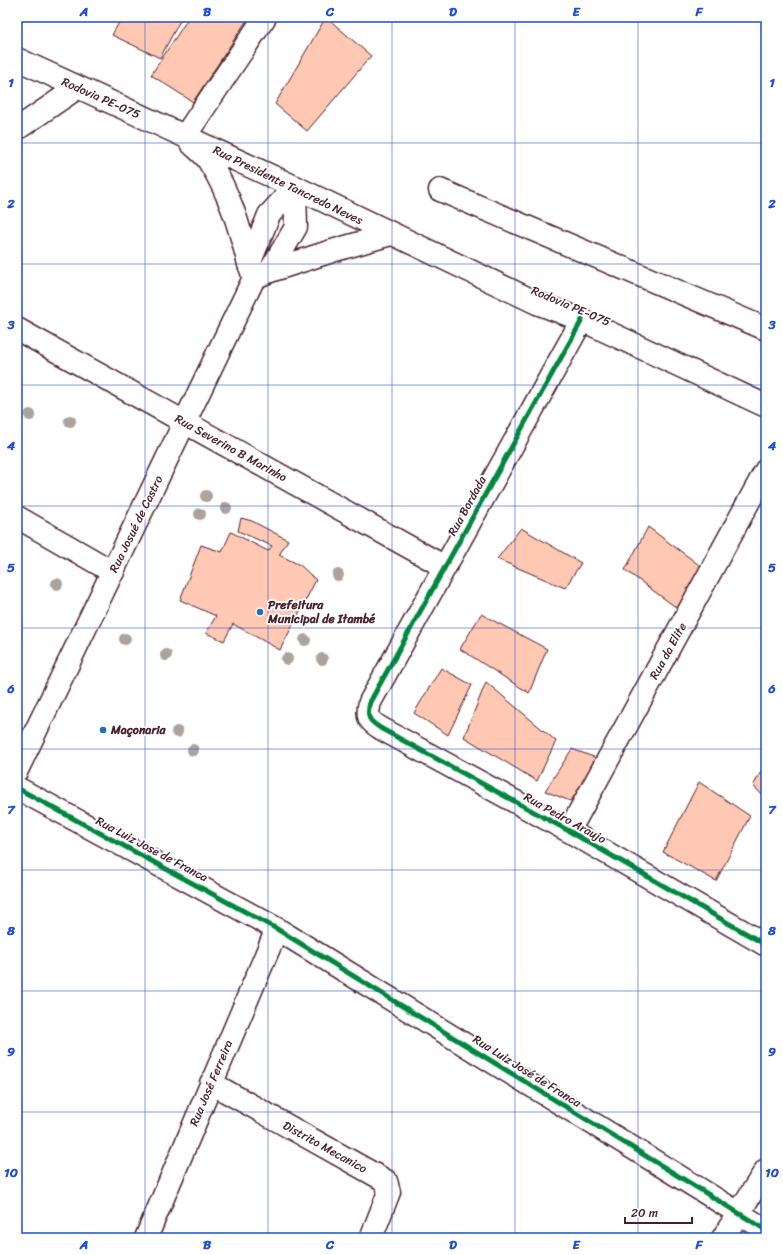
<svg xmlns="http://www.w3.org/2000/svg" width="783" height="1255" viewBox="0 0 783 1255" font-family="Sriracha,sans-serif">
<rect width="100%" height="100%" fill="#fff"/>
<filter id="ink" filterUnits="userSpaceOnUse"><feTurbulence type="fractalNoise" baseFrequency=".025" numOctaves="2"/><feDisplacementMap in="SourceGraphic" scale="8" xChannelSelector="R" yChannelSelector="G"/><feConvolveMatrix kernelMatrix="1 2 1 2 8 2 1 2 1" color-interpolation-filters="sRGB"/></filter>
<g filter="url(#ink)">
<path fill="#ffc8b2" stroke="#4a1f2b" d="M122,17H182L160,58L112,35Z
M189,17H249L193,102L151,75Z
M326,17L371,56L307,131L275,104Z
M241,518L252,521L288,540L279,555L300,565L316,580L280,650L233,624L224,641L206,633L216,616L180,600L201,545L222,552L231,532L268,551L272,546L238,531Z
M648,527L710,573L677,608L625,570Z
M521,528L581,563L565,588L497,559Z
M481,614L547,649L529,693L460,649Z
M441,668L472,685L448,735L414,713Z
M486,682L556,741L537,781L464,737Z
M572,749L607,762L570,801L545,791Z
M766,763V798L753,786Z
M699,782L750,816L716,881L663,852Z"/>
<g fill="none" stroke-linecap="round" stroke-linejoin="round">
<defs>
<path id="minor" d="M17,129L77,88
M185,136L265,17
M440,190L766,329
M253,275L249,264L269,215L295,187
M582,320L370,702C366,718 369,721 382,729L569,831L766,945
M17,329L445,567
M17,517L113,572
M17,770L254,278L270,271L296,227L295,187
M17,788L277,929L766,1230
M569,831L766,470
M211,1083L386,1181L389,1192L371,1238
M146,1238L277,929
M723,1238L766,1170"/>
<path id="major" d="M17,59L295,187L537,303L582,320L766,406
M191,143C197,149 206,155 210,163C230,194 240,229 249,264
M270,271L332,251L391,234"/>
</defs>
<use href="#minor" stroke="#4a1f2b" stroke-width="25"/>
<use href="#major" stroke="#4a1f2b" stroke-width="25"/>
<use href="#minor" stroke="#fff" stroke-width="22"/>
<use href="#major" stroke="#fff" stroke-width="22"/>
<defs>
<path id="cycleway" d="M582,320L370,702C366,718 369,721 382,729L569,831L766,945
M17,788L277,929L766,1230"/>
</defs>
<use href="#cycleway" stroke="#fff" stroke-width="8"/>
<use href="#cycleway" stroke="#00873e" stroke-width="5"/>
</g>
<g fill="#aca39d">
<circle cx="30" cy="415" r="6"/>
<circle cx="70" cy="421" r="6"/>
<circle cx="206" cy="496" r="6"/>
<circle cx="226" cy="508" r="6"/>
<circle cx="200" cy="514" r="6"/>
<circle cx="338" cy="575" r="6"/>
<circle cx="57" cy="584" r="6"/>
<circle cx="125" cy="639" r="6"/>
<circle cx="305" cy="640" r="6"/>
<circle cx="166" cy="655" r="6"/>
<circle cx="287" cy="659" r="6"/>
<circle cx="322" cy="659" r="6"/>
<circle cx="177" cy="732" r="6"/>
<circle cx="193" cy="750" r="6"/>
</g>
</g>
<path fill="none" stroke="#1d4ed8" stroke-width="1" stroke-opacity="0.55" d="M145,17V1238M268,17V1238M392,17V1238M515,17V1238M638,17V1238M17,143H766M17,264H766M17,385H766M17,506H766M17,628H766M17,749H766M17,870H766M17,991H766M17,1112H766"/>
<g fill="#1f6fb2" stroke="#fff" stroke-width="1.5">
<circle cx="260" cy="612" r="4"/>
<circle cx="103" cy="730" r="4"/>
</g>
<g text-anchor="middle" stroke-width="3.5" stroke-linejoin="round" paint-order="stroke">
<g font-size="12" fill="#4a1f2b" stroke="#fff">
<text transform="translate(101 98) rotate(24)" y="4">Rodovia PE-075</text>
<text transform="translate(288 185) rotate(26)" y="4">Rua Presidente Tancredo Neves</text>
<text transform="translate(571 306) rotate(23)" y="4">Rodovia PE-075</text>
<text transform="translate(231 448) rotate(29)" y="4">Rua Severino B Marinho</text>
<text transform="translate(467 506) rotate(-61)" y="4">Rua Bordada</text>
<text transform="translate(136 524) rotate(-64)" y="4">Rua Josué de Castro</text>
<text transform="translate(668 651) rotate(-61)" y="4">Rua da Elite</text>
<text transform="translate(565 818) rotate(29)" y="4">Rua Pedro Araujo</text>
<text transform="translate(152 849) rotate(28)" y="4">Rua Luiz Jose de Franca</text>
<text transform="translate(527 1071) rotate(32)" y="4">Rua Luiz José de Franca</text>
<text transform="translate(211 1083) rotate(-67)" y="4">Rua José Ferreira</text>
<text transform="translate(325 1147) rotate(29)" y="4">Distrito Mecanico</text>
</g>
<g font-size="12" font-weight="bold" fill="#4a1f2b" stroke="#fff" text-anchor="start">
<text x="268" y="609">Prefeitura<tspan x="268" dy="14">Municipal de Itambé</tspan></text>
<text x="111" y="734">Maçonaria</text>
</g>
</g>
<rect width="783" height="1255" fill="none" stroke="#fff" stroke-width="44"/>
<path d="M625 1217v6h67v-6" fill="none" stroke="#4a1f2b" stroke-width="2"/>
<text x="631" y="1217" font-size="12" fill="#4a1f2b" stroke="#ffffff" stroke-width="3" paint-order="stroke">20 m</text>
<rect x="22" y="22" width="739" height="1211" fill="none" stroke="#1d4ed8" stroke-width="1.5"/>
<g font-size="13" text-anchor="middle" font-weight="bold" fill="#1d4ed8">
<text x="84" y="16">A</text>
<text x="207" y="16">B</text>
<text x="330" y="16">C</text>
<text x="453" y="16">D</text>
<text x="576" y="16">E</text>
<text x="699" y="16">F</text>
<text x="11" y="87">1</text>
<text x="772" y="87">1</text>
<text x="11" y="208">2</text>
<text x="772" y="208">2</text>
<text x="11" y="329">3</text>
<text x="772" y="329">3</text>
<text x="11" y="450">4</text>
<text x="772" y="450">4</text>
<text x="11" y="572">5</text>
<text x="772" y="572">5</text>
<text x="11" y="693">6</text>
<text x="772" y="693">6</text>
<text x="11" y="814">7</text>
<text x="772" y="814">7</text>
<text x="11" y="935">8</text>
<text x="772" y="935">8</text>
<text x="11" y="1056">9</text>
<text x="772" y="1056">9</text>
<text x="11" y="1177">10</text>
<text x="772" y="1177">10</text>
<text x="84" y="1249">A</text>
<text x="207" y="1249">B</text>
<text x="330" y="1249">C</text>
<text x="453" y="1249">D</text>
<text x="576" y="1249">E</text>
<text x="699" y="1249">F</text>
</g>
</svg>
